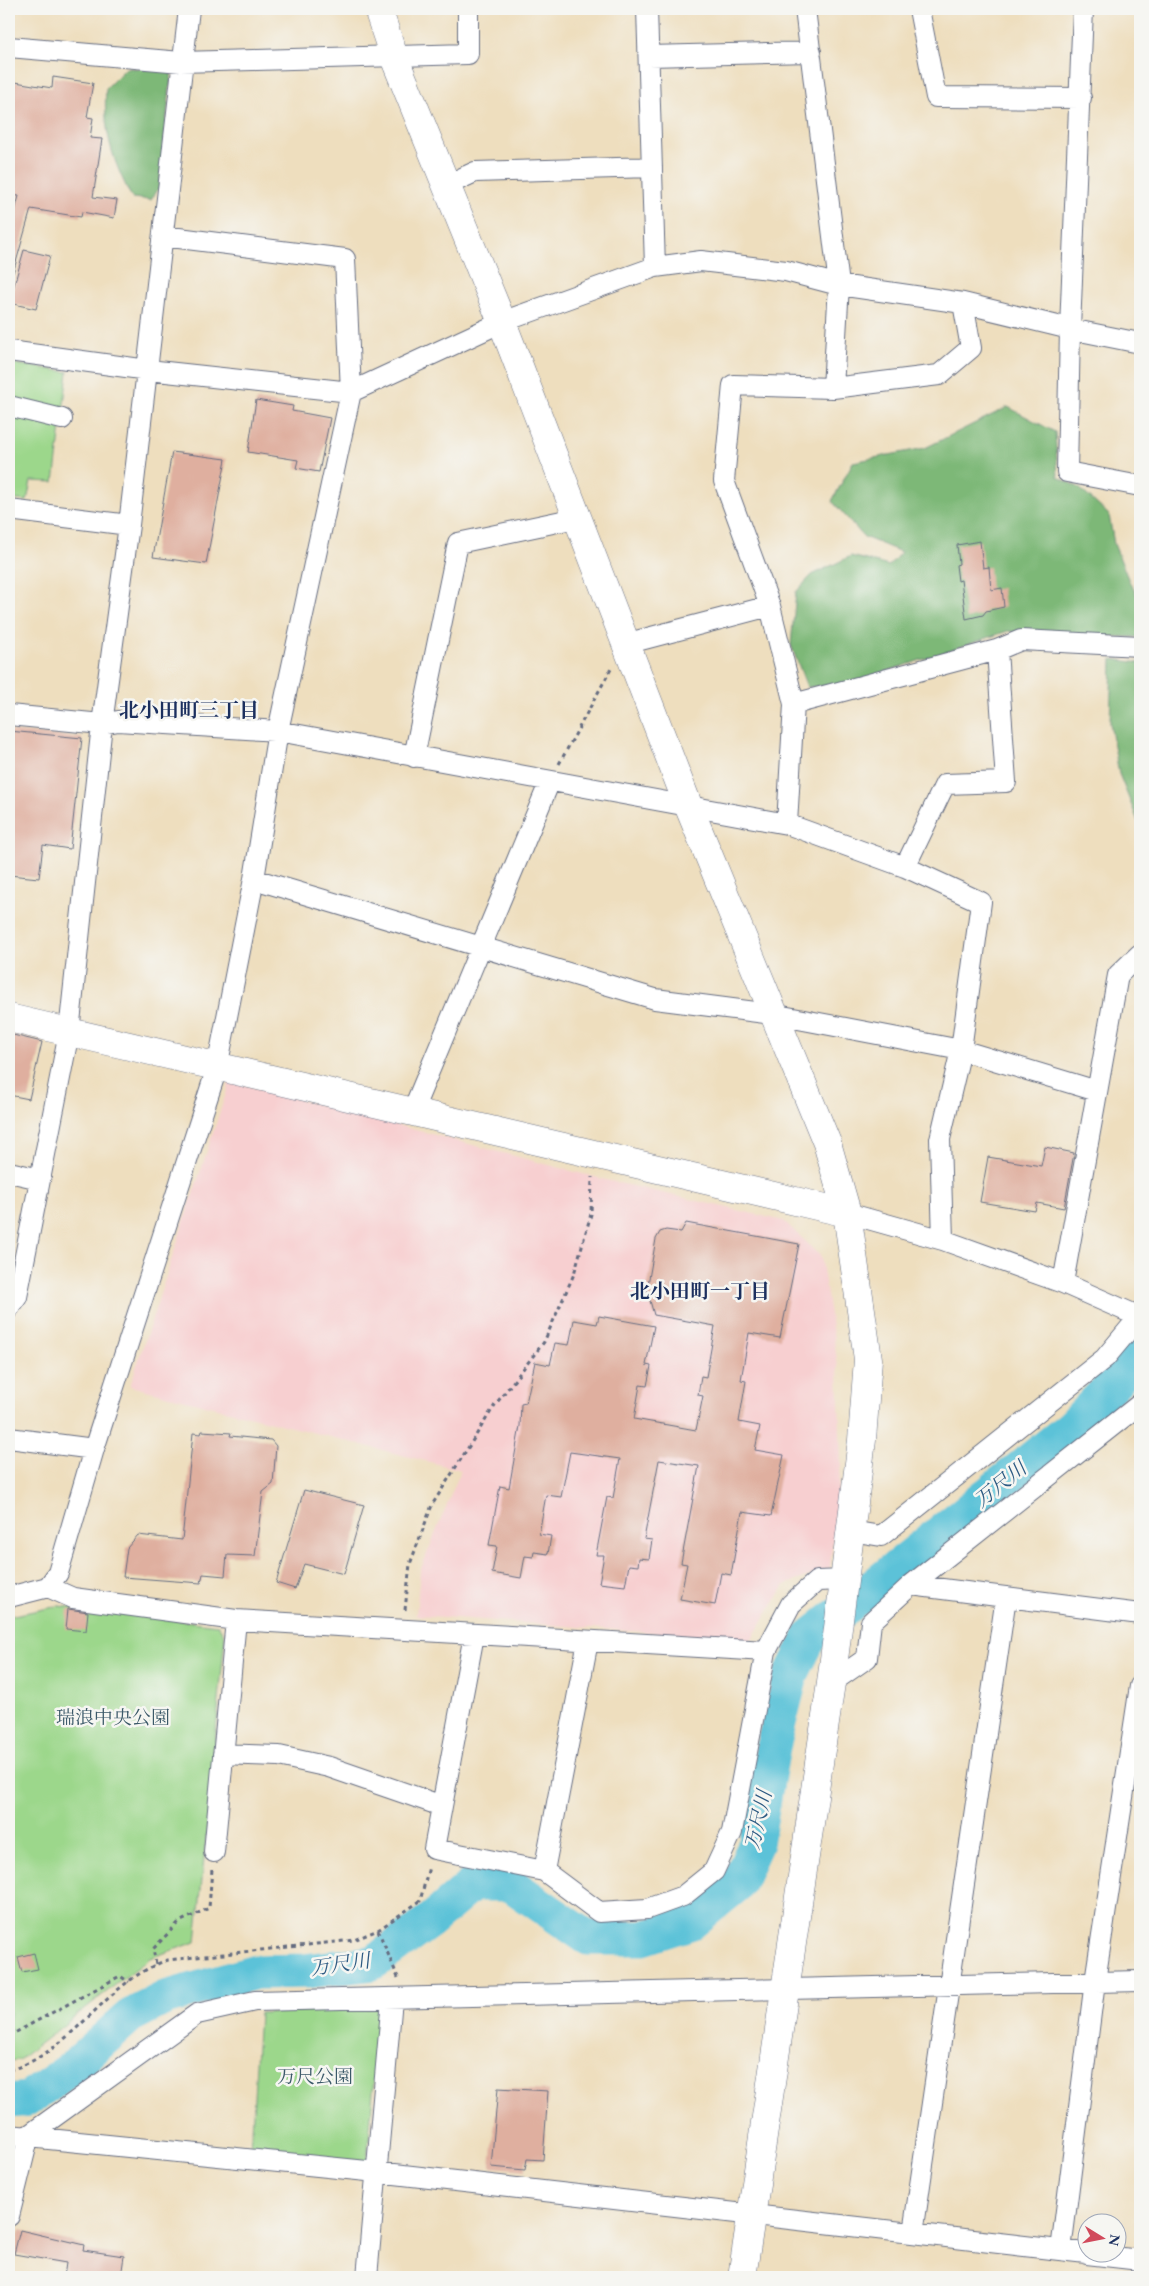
<svg xmlns="http://www.w3.org/2000/svg" width="1149" height="2286" viewBox="0 0 1149 2286" font-family="'EB Garamond','Noto Serif JP',serif">
<rect width="100%" height="100%" fill="#f6f6f2"/>
<filter id="ink" filterUnits="userSpaceOnUse"><feTurbulence type="fractalNoise" baseFrequency=".02" numOctaves="2"/><feDisplacementMap in="SourceGraphic" scale="10" xChannelSelector="R" yChannelSelector="G"/><feConvolveMatrix kernelMatrix="1 2 1 2 8 2 1 2 1" color-interpolation-filters="sRGB"/></filter>
<filter id="wash" filterUnits="userSpaceOnUse"><feTurbulence type="fractalNoise" baseFrequency=".0096" numOctaves="4" result="noise"/><feDisplacementMap in="SourceGraphic" scale="20" xChannelSelector="R" yChannelSelector="G"/><feGaussianBlur stdDeviation="1.12" result="paint"/><feColorMatrix in="noise" values="0 0 0 0 0 0 0 0 0 0 0 0 0 0 0 0 0 1.4 0 .05"/><feComposite in="paint" operator="in"/></filter>
<g filter="url(#wash)">
<rect width="100%" height="100%" fill="#eedebe"/>
<path fill="#f7cfd0" d="M230,1081L606,1180L784,1221L821,1256L838,1366L841,1464L830,1568L785,1585L751,1640L416,1615L420,1571L461,1470L130,1386Z"/>
<path fill="#9cd78b" stroke="#5c8374" d="M9,363L68,372L54,482L31,481L27,501L9,499Z
M59,1606L218,1625L225,1636L196,1942L150,1958L19,2060L9,2061V1616Z
M380,2008L367,2163L251,2149L259,2013Z"/>
<path fill="#7db877" stroke="#4c746a" d="M126,68L172,69L159,188L151,200L132,198C112,160 103,131 106,88Z
M1008,407L1055,432L1058,477L1078,487L1109,515L1114,544L1129,581L1140,600V637L1038,636L1008,631L846,685L807,687L791,645L796,592L812,575L851,556L889,566L901,552L864,537L832,501L853,462L925,448Z
M1112,659L1140,663V826L1119,774L1110,723Z"/>
<g fill="none" stroke-linecap="round" stroke-linejoin="round">
<path stroke="#5bc2d8" stroke-width="35" d="M9,2101L28,2099L72,2068L130,2016L165,1998L256,1972L305,1971L373,1963L429,1922L473,1884H510L588,1938H643L692,1922L737,1885L756,1843L773,1747L791,1675L810,1637L1071,1427L1140,1356"/>
</g>
<g id="blocks">
<path fill="#dfaf9f" d="M53,77L93,83L87,117L93,118L90,138L102,139L93,197L117,200L114,218L82,212L81,217L31,209L13,273L9,272V233L19,196L9,195V81L52,88Z
M24,250L50,256L36,309L9,303Z
M256,400L293,406L292,411L330,418L319,472L296,468L298,460L248,452Z
M172,452L226,459L206,564L153,557Z
M980,541L983,568L989,567L991,590L1002,588L1004,607L986,611L983,615L966,619L961,580L958,581L956,565L959,564L957,545Z
M9,731L82,738L70,849L43,845L39,878L9,875Z
M9,1034L42,1042L29,1099L9,1095Z
M1045,1147L1074,1153L1064,1208L1037,1203L1035,1211L980,1202L988,1157L1041,1166Z
M686,1223L799,1244L780,1338L749,1333L741,1380L746,1381L739,1422L760,1426L755,1450L784,1455L771,1516L742,1512L731,1575L721,1573L715,1605L680,1599L687,1564L681,1563L699,1466L659,1460L644,1539L652,1540L649,1559L639,1558L638,1566L629,1565L625,1586L599,1583L604,1555H596L607,1497L613,1498L620,1459L570,1452L561,1497L546,1495L539,1534L551,1536L548,1554L534,1552L533,1557L525,1556L521,1578L492,1573L497,1546L489,1545L500,1486L509,1488L520,1426L521,1404L526,1403L535,1362L550,1365L555,1343L569,1345L574,1320L597,1324L599,1316L654,1326L646,1365L651,1366L647,1386L640,1385L634,1419L696,1430L703,1396L698,1395L701,1376L706,1377L715,1326L654,1315L647,1290L656,1239L660,1232L666,1230L681,1232Z
M202,1431L231,1433L230,1436L271,1440L276,1446L273,1484L263,1492L255,1556L227,1555L225,1576L203,1574L201,1583L123,1577L127,1548L138,1535L182,1540L193,1433L201,1434Z
M304,1490L364,1505L344,1574L304,1564L295,1589L276,1583Z
M68,1609L88,1612L86,1631L66,1629Z
M34,1953L38,1969L22,1972L18,1957Z
M498,2088L548,2091L543,2160L527,2159L525,2170L491,2167Z
M20,2230L84,2245L83,2250L124,2256L121,2277H64L66,2263L14,2254Z"/>
</g>
</g>
<g filter="url(#ink)">
<use href="#blocks" fill-opacity="0" stroke="#656c80" stroke-width="1"/>
<g fill="none" stroke-linecap="round" stroke-linejoin="round">
<defs>
<path id="street" d="M647,9L655,267
M919,9L936,97L1081,98
M1083,9L1070,329L1067,472L1140,486
M9,47L181,62L468,54V9
M649,56L811,52
M447,185L475,172L652,167
M9,351L148,370L351,392L502,322L655,267L701,261L786,271L839,285L963,303L1070,329L1140,343
M833,388L939,375L971,348L963,303
M9,406L62,419
M9,510L129,525
M625,644L770,606
M794,704L997,650L1021,640L1140,646
M9,715L102,724L118,721L278,731L787,824L905,867L981,902L961,1050L940,1139L943,1240
M414,757L458,543L576,518
M787,824L794,704L770,606L724,481L733,385L833,388L839,285L805,9
M905,867L945,784L1006,782L997,650
M254,879L655,999L772,1014L961,1050L1097,1091
M413,1110L550,781
M9,1172L40,1179
M847,1213L943,1240L1063,1283L1140,1317
M1063,1283L1118,975L1140,954
M9,1308L17,1297L69,1032L102,724L129,525L189,9
M9,1438L94,1449
M851,1531L881,1536L1105,1358L1140,1316
M911,1585L1140,1404
M48,1587L58,1573L94,1449L217,1068L254,879L278,731L351,392L345,259L163,236
M9,1597L48,1587L73,1598L236,1620L766,1651L791,1604L817,1581L845,1580
M474,1635L434,1849L544,1871L599,1912L647,1909L683,1896L714,1871L732,1832L766,1651
M831,1683L867,1658L871,1622L911,1585L1140,1614
M223,1754L279,1756L329,1767L442,1806
M214,1852L236,1620
M544,1871L588,1641
M9,2135L377,2172L1086,2253
M9,2216L29,2135L197,2014L255,2001L1140,1981
M913,2233L1006,1597
M1061,2250L1095,1981L1140,1686
M1087,2254L1140,2260
M367,2277L392,1999"/>
<path id="secondary" d="M378,9L394,57L502,322L688,805L827,1143L847,1213L868,1359L862,1440L831,1683L742,2277
M9,1018L847,1213"/>
</defs>
<use href="#street" stroke="#656c80" stroke-width="22"/>
<use href="#secondary" stroke="#656c80" stroke-width="29"/>
<path stroke="#656c80" stroke-width="3" stroke-dasharray="4 4" stroke-linecap="butt" d="M9,481V475
M559,764L611,669
M405,1610L410,1564L432,1505L495,1405L544,1342L574,1274L591,1214L592,1177
M378,1930L399,1980
M156,1964L153,1949L179,1922L209,1908L212,1869
M9,2036L120,1976L129,1982
M9,2070C73,2053 106,1980 168,1960L354,1940L378,1930L420,1901L429,1867"/>
<use href="#street" stroke="#fff" stroke-width="20"/>
<use href="#secondary" stroke="#fff" stroke-width="28"/>
</g>
</g>
<g text-anchor="middle" stroke-width="5" stroke-linejoin="round" paint-order="stroke">
<g font-size="19" fill="#3b5969" stroke="#f6f6f2">
<text x="113" y="1724">瑞浪中央公園</text>
<text x="315" y="2083">万尺公園</text>
</g>
<g font-size="20" font-weight="bold" fill="#1b2f5e" stroke="#f6f6f2">
<text x="189" y="717">北小田町三丁目</text>
<text x="700" y="1298">北小田町一丁目</text>
</g>
<g font-size="20" font-style="italic" fill="#2e5b83" stroke="#f6f6f2">
<text transform="translate(1000 1484) rotate(-39)" y="7">万尺川</text>
<text transform="translate(758 1820) rotate(-77)" y="7">万尺川</text>
<text transform="translate(340 1964) rotate(-8)" y="7">万尺川</text>
</g>
</g>
<rect width="1149" height="2286" fill="none" stroke="#f6f6f2" stroke-width="30"/>
<g transform="translate(1102 2238) rotate(100)"><circle r="24" fill="#f6f6f2" stroke="#9ea6b7"/>
<path d="M0-4L9 19L0 12L-9 19Z" fill="#d1495b"/>
<text y="-8" font-size="14" font-weight="bold" text-anchor="middle" fill="#1b2f5e">N</text>
</g>
</svg>
